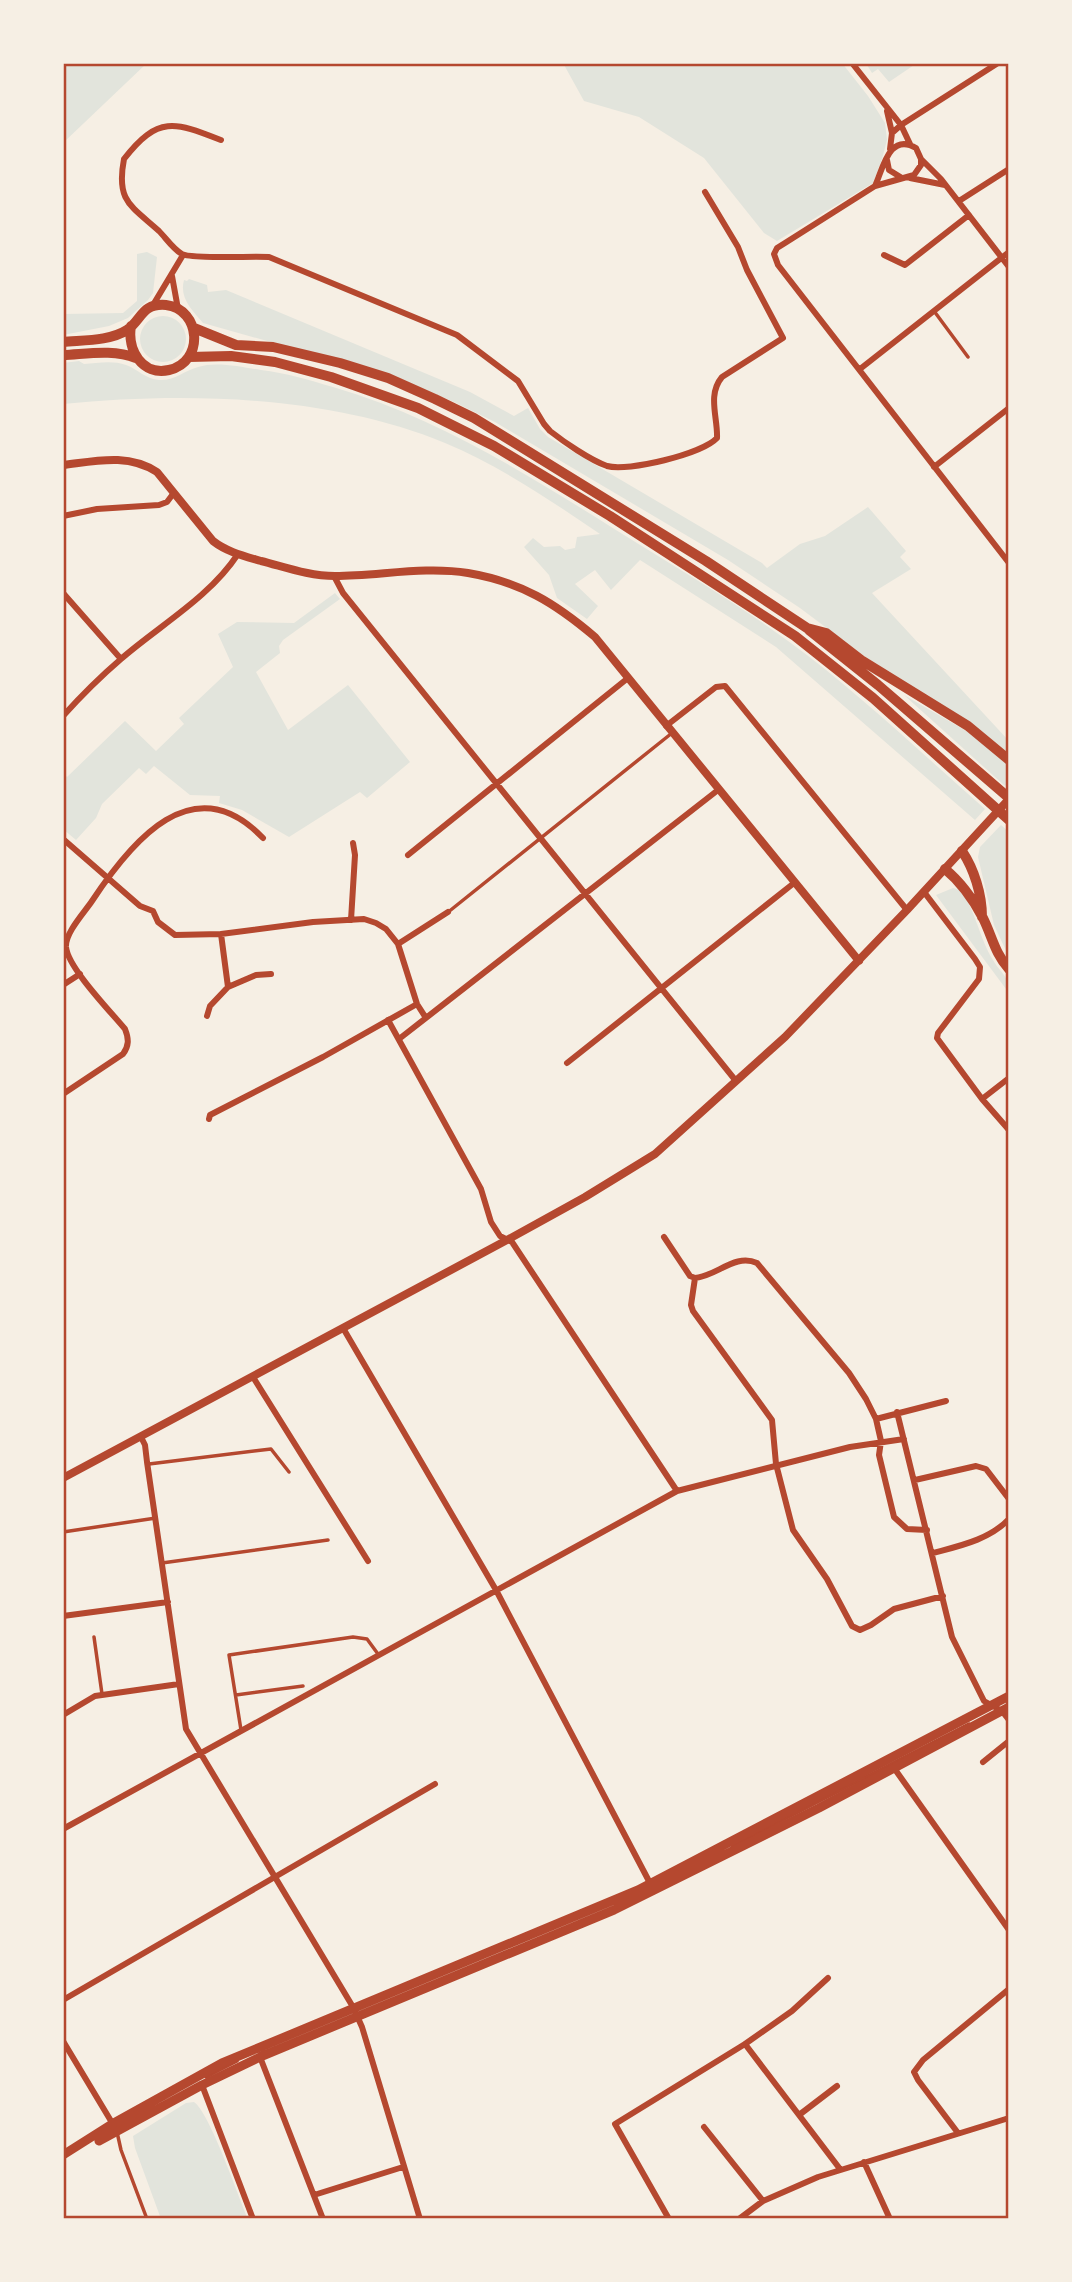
<svg xmlns="http://www.w3.org/2000/svg" width="1072" height="2282" viewBox="0 0 1072 2282" font-family="'PT Sans Narrow',sans-serif">
<rect width="100%" height="100%" fill="#f6efe4"/>
<path fill="#e2e4dc" d="M63,63H147L63,143Z
M563,63H842L868,96L885,123L887,140L882,159L873,183L777,241L764,233L704,158L639,117L584,101Z
M859,63H917L889,82L878,69L872,73L867,65Z
M147,252L157,257L153,293L148,300L128,318L109,326L63,335V314L123,313L137,301V254Z
M189,279L207,285L208,292L226,290L470,392L514,416L528,408L540,429L548,437L762,563L767,568L800,544L825,536L868,507L906,551L900,557L911,569L872,593L1009,741V754L860,653L800,608L728,560L495,422L454,402L395,377L203,323C192,310 179,298 184,280L187,281Z
M140 339a23 23 0 1 1 46 0a23 23 0 1 1-46 0Z
M79,361L84,364C97,363 113,360 126,365C138,369 145,379 159,380C175,381 183,371 198,367C216,361 242,367 261,370C286,373 309,380 333,387C431,416 510,464 597,518C661,559 727,596 788,641C858,692 920,752 985,809L975,820L776,647L640,560L611,590L595,570L575,584L598,606L587,619L557,598L549,575L524,547L533,538L544,547L560,546L565,550L575,548L577,537L600,534C550,500 500,466 445,443C329,395 185,392 63,404V363Z
M335,593L340,599L283,640L279,646L280,653L256,672L288,730L348,685L410,762L367,798L360,792L289,837L242,810L219,803L220,796L190,795L154,766L146,774L139,768L102,804L96,818L76,840L63,829V773L67,777L125,721L156,751L184,724L179,718L233,667L218,634L237,622L294,623Z
M904,695L968,732L1009,766V781L1005,786Z
M1001,825L1009,832V957L994,925L978,857L980,847Z
M953,888L960,890C976,910 979,938 993,960C1001,974 1009,975 1009,993L936,895Z
M194,2102C210,2113 238,2196 248,2219H161L135,2148L133,2136L186,2103Z"/>
<g fill="none" stroke-linecap="round" stroke-linejoin="round">
<path stroke="#b5482f" stroke-width="3.5" d="M934,311L968,357
M447,913L672,733
M149,1464L271,1449L289,1472
M63,1532L156,1518
M162,1563L328,1540
M94,1637L102,1694
M236,1695L303,1686
M241,1730L229,1655L353,1637L367,1639L378,1654
M731,1849L734,1845L969,1724
M206,2077L237,2061
M117,2132L121,2150L147,2219"/>
<path stroke="#b5482f" stroke-width="6" d="M852,63L901,125L910,144
M887,111L892,133L890,149
M892,133L901,125L998,63
M221,140C175,122 158,115 124,159C116,201 130,205 159,231C166,238 173,249 182,254C191,259 253,256 269,257L457,335L518,381L544,424L550,431C564,442 590,460 607,466C628,472 702,454 717,438C718,418 707,395 722,377L783,338L747,270L738,247L705,192
M921,159L941,179L1009,267
M887,160L889,170L902,178
M910,178L945,185
M875,186C883,169 889,132 916,148L921,159V165L914,175L875,186L785,243L777,248L774,254L778,265L1009,563
M959,201L1009,169
M884,255L905,265L969,215
M172,276L178,309
M153,305L183,255
M860,369L1009,252
M934,467L1009,408
M63,516L97,509L159,505L167,502L173,494
M334,576L343,593L736,1081
M63,593L121,659
M63,716C81,696 100,677 121,659C160,625 209,598 238,554
M666,726L716,687L725,686L907,910
M63,839L140,906L153,911L158,922L175,935L221,934L313,922L364,919L376,923L386,929L398,944
M408,855L628,678
M924,892L975,959L980,967L979,979L938,1033L937,1038L982,1099L1009,1130
M351,920L355,855L353,843
M63,985L80,974
M228,987L256,975L271,974
M207,1016L210,1006L228,987L221,934
M426,1018L417,1004L398,944L448,912
M388,1020L481,1189L491,1222L500,1236L512,1242L677,1491
M399,1039L718,790
M567,1063L794,883
M63,1094L123,1054C129,1046 129,1039 125,1029C111,1012 68,968 66,947C65,933 84,913 92,901C131,842 193,765 263,838
M982,1099L1009,1078
M209,1119L210,1115L323,1057L417,1004
M664,1237L690,1276L695,1278
M695,1278L691,1305L693,1311L772,1420L776,1464L793,1530L827,1579L852,1626L860,1630L871,1625L894,1609L943,1596
M695,1278C717,1276 735,1253 757,1263L849,1373L866,1399L876,1419L881,1441L879,1455L894,1517L907,1529L927,1530
M343,1328L496,1590L651,1885
M253,1377L368,1561
M897,1412L952,1637L984,1701L1002,1711L1009,1720
M876,1419L946,1401
M141,1437L145,1445L147,1462L186,1729L353,2007L362,2027L420,2219
M915,1480L976,1466L986,1469L1009,1499
M933,1553C959,1546 989,1540 1009,1519
M63,1616L168,1602
M63,1715L95,1696L179,1684
M983,1762L1009,1741
M894,1768L1009,1930
M63,1829L677,1491L850,1447L904,1439
M63,2000L435,1784
M63,2041L114,2126
M745,2044L840,2169
M260,2057L323,2219
M202,2085L253,2219
M799,2115L837,2086
M704,2127L763,2201
M958,2133L918,2080L914,2072L923,2060L1009,1989
M864,2162L890,2219
M314,2195L403,2167
M669,2219L615,2124L745,2044L792,2011L828,1978
M739,2219L763,2201L818,2177L1009,2118"/>
<path stroke="#b5482f" stroke-width="8" d="M63,465C96,461 128,453 157,472L213,541C227,552 244,556 261,561C285,567 309,576 335,576C379,576 424,566 468,573C521,582 555,603 595,637L859,961
M63,1478L507,1240L585,1197L655,1154L785,1037L907,910L1009,799"/>
<path stroke="#b5482f" stroke-width="9" d="M99,2141L202,2085L260,2057L614,1910L819,1808L1009,1707
M63,2155L112,2124L222,2063L638,1890L1009,1696"/>
<path stroke="#b5482f" stroke-width="10" d="M194,328L236,345L273,347L340,363L388,378L435,399L474,418L706,561L807,628L826,633L861,660L968,726L1009,760
M63,342C83,340 110,341 127,330C142,320 141,303 166,305C201,309 205,362 169,370C142,376 127,350 131,326
M63,355C87,354 113,349 136,358
M189,357L231,356L275,362L331,377L418,408L494,446L610,516L795,636L873,698L1009,820
M809,630L878,685L1009,798
M962,851C974,869 982,894 982,917
M945,869C962,883 973,899 983,918C992,936 995,954 1009,969"/>
</g>
<rect width="1072" height="2282" fill="none" stroke="#f6efe4" stroke-width="130"/>
<rect x="65" y="65" width="942" height="2152" fill="none" stroke="#b5482f" stroke-width="2.5"/>
</svg>
